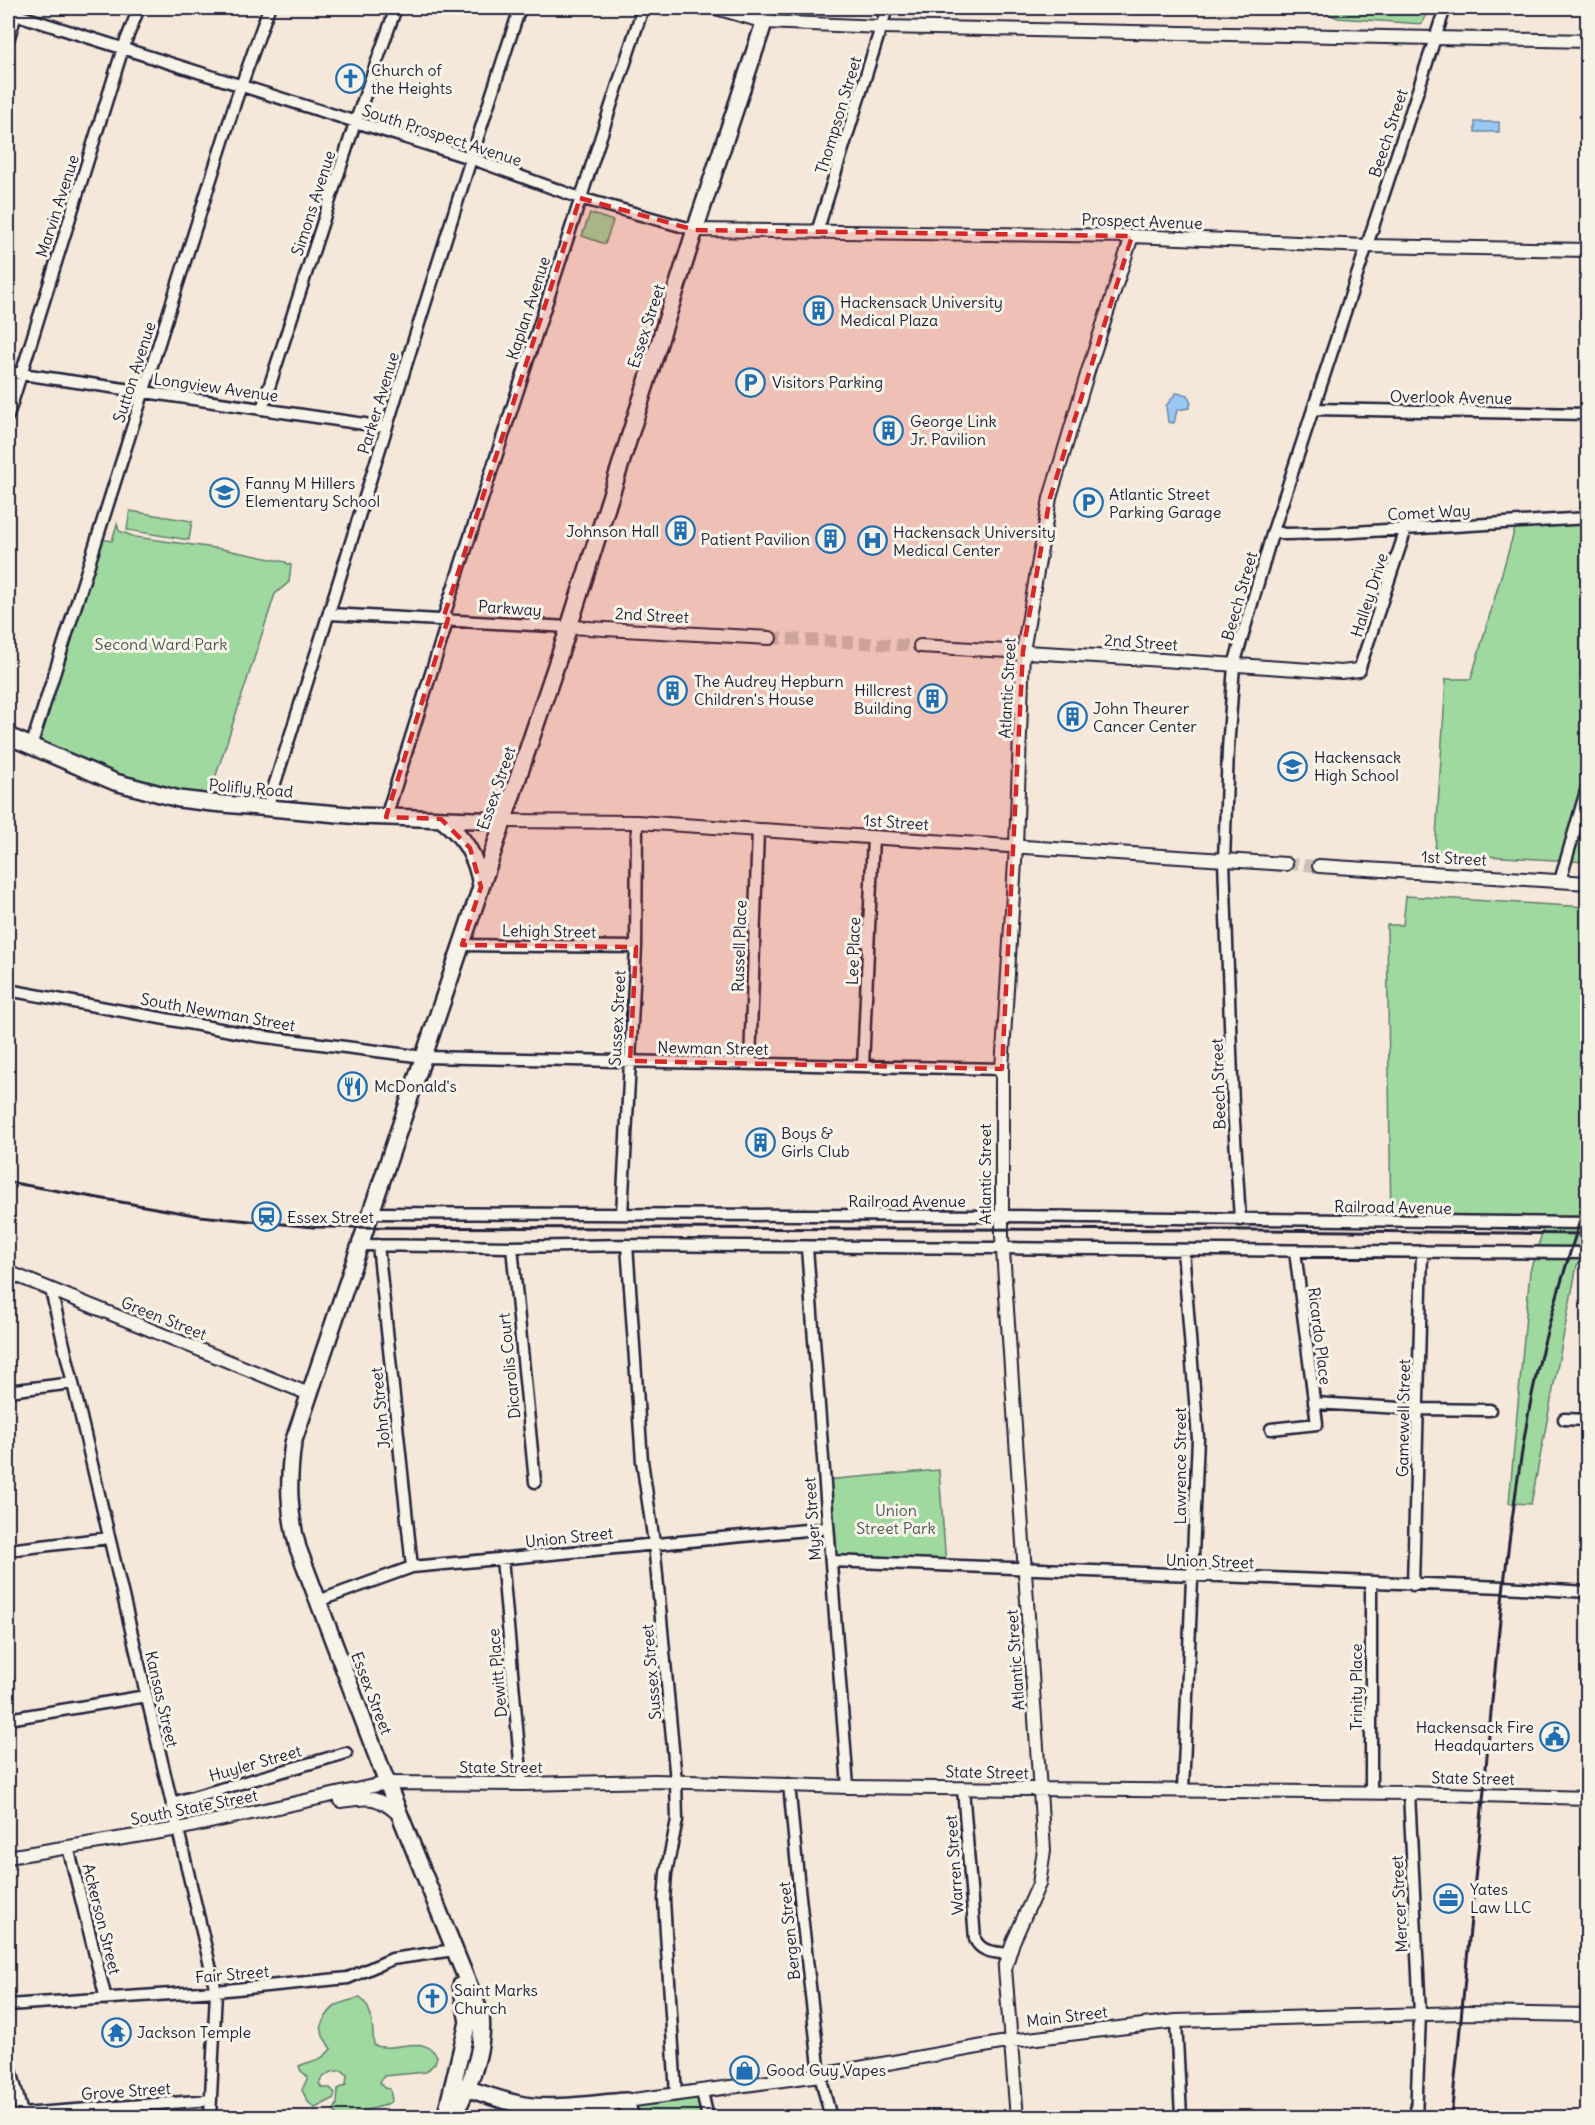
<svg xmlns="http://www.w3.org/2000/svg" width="1595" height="2125" viewBox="0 0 1595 2125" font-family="Delius,sans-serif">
<rect width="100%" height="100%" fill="#f5e7d9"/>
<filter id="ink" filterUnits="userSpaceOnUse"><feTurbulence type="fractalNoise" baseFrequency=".0167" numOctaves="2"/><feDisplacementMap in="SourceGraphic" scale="12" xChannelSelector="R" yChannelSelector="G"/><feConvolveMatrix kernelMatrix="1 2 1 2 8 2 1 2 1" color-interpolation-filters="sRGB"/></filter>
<g filter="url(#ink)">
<path fill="#9fd99f" stroke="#607e6d" stroke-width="1.5" d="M1327,8H1433L1425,16L1422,24L1338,18L1326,13Z
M590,213L613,221L605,244L582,236Z
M130,511L192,521L189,540L127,530Z
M1587,521V862L1435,853L1446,679H1471L1516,525Z
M117,524L119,531L135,537L222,549L286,562V563L291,565L289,582L275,594L207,803L179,799L31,747L97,538L112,541Z
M1406,896L1587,907V1256L1577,1265L1531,1504L1509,1503L1530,1271L1543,1230L1391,1225L1387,925H1403Z
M939,1470L946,1566L831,1561L825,1480Z
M360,1998C374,2008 372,2029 374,2045C395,2054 422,2032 437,2056L435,2063L426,2072L384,2076L380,2082L384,2088L390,2089L392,2101C382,2109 370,2107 359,2113L358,2117H333L336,2114L334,2110L337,2104L338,2089L346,2085L347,2075L343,2071C333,2070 323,2074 319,2084L322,2088H330L335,2093L333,2099L315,2108L308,2102L302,2090L308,2077L301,2071L299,2066C313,2059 320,2063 331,2049L323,2036L321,2025C331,2005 339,2002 360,1998Z
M702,2092L708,2117H631L626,2101Z"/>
<path fill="#99c7f4" stroke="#6985aa" stroke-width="1.5" d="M1475,122H1499V132H1475Z
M1176,393L1188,395L1191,403L1189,408L1177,410L1174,423L1168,422L1166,406Z"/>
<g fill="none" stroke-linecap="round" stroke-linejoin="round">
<path stroke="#cbc0b9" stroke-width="12" stroke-dasharray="12 6" stroke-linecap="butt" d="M770,638L920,646
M1286,864L1319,866"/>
<defs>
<path id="minor" d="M8,12L470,158L580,198L695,230
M8,40L18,9
M817,232L887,8
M8,372L385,427
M262,409L355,123L396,8
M1313,409L1588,414
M8,416L123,48L139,8
M1273,531L1285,534L1337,533L1588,518
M330,614L569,627
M443,619L643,8
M1359,670L1406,529
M31,747L236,100L269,8
M267,808C353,542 432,273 520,8
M386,817L448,619
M1560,881L1588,784
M462,945L636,947
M8,990L258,1036L424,1057L1002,1069
M750,1063L758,830
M863,1066L873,837
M371,1213L1002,1216L1588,1223
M622,1214L636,947L637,822
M1240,1220L1233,1105L1224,861L1228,749L1234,665L1273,531L1445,8
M360,1245L512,1247L627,1245L1588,1253
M378,1245L412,1567
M627,1245L642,1461L654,1543L676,1781L677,1820L666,1873L664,1900L676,2095
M512,1247L535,1482
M807,1248L848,1787
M51,1290L216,1991L210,2118
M8,1391L73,1383
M1314,1403L1418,1409L1490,1410
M1564,1419L1588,1420
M1271,1429L1317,1424L1295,1251
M8,1550L109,1538
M502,1558L522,1784
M831,1561L1504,1587L1588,1592
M1413,1585L1422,1251
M318,1601L412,1567L828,1528
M8,1719L146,1696
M789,1784L799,1888L820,2075L831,2118
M963,1788L975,1939C981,1953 995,1952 1009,1954
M1183,1790L1198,1438L1183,1250
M1371,1792V1583
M1409,1793L1420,2014L1416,2118
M172,1803L346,1753
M68,1847L106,1999
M8,2005L216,1991L348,1978L392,1959L454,1950
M1176,2021L1181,2116
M8,2057L23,2118
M702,2092L708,2118
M8,2115L211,2100"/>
<path id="tertiary" d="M716,8L765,22L881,27L1588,41
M695,230L1132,236L1366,246L1588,250
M569,627L770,638
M920,646L1147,659L1341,672L1359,670
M504,821L637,822L1286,864
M1319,866L1588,883
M8,1272L309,1394
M341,1801C369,1797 378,1795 399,1815
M8,1857L178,1829L387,1783L522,1784L655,1781L848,1787L1409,1793L1588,1798
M626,2101L820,2075L1012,2041L1176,2021L1463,2013L1588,2015
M1017,2118L1005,1968L1013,1942L1039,1884L1044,1850L1002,1236V1069L1016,846L1023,651L1050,498L1089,368L1132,236"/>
<path id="secondary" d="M8,736L115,782L179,799L212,803L360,816L504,821
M441,819C465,837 476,856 481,886
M453,2084C477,2091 500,2101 524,2105C556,2110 595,2103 626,2101L631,2118
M586,2106L616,2118
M445,2118L468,2022L461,1985
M453,2118C469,2086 485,2051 481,2015L387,1783L298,1548C288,1512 288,1480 293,1443L569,627L695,230L769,8
M511,2118L543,2113"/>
</defs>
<use href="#minor" stroke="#22223b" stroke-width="15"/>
<use href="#tertiary" stroke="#22223b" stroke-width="16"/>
<use href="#secondary" stroke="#22223b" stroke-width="20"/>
<use href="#minor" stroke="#f7f3e8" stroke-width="10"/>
<use href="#tertiary" stroke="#f7f3e8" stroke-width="12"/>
<use href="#secondary" stroke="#f7f3e8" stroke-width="15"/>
<path stroke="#22223b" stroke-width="3" d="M8,1182L200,1216L313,1227L1258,1230L1588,1234
M1451,2118C1463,2008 1474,1899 1484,1790C1495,1665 1506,1540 1528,1416C1541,1341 1566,1267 1588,1194"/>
</g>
</g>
<path fill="#d62828" fill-opacity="0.2" stroke="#d62828" stroke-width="4.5" stroke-dasharray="12 8" stroke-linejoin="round" d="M580,198L695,230L1132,236L1050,498L1023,651L1002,1069L630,1061L636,947L462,945L481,887L470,848L441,819L386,817L448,619H443Z"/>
<defs>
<symbol id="church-ring" viewBox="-11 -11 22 22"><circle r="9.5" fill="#f7f3e8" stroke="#1f6fb2" stroke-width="1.5"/><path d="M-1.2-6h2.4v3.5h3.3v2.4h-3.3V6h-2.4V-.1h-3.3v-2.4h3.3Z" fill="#1f6fb2"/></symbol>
<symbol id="building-ring" viewBox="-11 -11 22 22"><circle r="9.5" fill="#f7f3e8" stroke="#1f6fb2" stroke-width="1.5"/><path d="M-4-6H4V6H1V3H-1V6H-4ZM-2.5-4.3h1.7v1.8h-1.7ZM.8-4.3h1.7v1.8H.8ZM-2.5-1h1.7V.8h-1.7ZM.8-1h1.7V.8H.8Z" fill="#1f6fb2"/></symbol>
<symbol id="parking-ring" viewBox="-11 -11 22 22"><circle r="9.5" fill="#f7f3e8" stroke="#1f6fb2" stroke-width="1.5"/><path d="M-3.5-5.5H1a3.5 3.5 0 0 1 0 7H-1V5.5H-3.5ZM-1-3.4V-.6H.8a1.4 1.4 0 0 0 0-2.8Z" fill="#1f6fb2"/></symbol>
<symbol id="school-ring" viewBox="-11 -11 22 22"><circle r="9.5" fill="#f7f3e8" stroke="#1f6fb2" stroke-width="1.5"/><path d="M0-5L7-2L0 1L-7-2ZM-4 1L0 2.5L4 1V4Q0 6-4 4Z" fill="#1f6fb2"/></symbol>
<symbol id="hospital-ring" viewBox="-11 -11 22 22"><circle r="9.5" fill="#f7f3e8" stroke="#1f6fb2" stroke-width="1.5"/><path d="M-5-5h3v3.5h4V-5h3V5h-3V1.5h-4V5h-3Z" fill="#1f6fb2"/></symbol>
<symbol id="restaurant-ring" viewBox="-11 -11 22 22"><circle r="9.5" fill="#f7f3e8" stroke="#1f6fb2" stroke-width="1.5"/><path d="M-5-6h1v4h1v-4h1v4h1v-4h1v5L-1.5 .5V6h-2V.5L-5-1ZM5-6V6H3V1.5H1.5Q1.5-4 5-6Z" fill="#1f6fb2"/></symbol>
<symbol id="station-ring" viewBox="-11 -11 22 22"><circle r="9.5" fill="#f7f3e8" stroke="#1f6fb2" stroke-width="1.5"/><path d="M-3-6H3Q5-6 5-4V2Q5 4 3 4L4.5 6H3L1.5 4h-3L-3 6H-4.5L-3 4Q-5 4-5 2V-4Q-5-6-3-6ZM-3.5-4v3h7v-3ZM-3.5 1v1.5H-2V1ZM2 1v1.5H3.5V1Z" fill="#1f6fb2"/></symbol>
<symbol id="civic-ring" viewBox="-11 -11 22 22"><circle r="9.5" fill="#f7f3e8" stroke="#1f6fb2" stroke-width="1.5"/><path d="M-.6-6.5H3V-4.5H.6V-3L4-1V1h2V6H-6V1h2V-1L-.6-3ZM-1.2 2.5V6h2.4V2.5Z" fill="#1f6fb2"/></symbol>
<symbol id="office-ring" viewBox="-11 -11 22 22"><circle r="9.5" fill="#f7f3e8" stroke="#1f6fb2" stroke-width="1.5"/><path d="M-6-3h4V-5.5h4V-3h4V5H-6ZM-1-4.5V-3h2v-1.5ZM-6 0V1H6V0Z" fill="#1f6fb2"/></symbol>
<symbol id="temple-ring" viewBox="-11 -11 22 22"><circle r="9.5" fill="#f7f3e8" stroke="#1f6fb2" stroke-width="1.5"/><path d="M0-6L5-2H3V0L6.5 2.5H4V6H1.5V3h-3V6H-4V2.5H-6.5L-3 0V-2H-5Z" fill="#1f6fb2"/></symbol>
<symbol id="shop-ring" viewBox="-11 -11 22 22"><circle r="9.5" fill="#f7f3e8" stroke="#1f6fb2" stroke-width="1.5"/><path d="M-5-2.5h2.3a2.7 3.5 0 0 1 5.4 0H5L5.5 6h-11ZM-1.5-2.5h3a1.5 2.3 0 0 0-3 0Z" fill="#1f6fb2"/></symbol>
</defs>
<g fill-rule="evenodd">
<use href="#church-ring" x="334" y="62" width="33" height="33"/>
<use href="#building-ring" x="802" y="294" width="33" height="33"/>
<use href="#parking-ring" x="734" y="366" width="33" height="33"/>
<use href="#building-ring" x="872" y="414" width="33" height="33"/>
<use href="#school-ring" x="208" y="476" width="33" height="33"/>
<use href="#parking-ring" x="1072" y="486" width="33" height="33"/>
<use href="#building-ring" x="664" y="514" width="33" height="33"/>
<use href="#building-ring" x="814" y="522" width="33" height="33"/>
<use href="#hospital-ring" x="856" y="524" width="33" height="33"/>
<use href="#building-ring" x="656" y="674" width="33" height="33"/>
<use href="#building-ring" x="916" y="682" width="33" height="33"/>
<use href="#building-ring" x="1056" y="700" width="33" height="33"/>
<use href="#school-ring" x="1276" y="750" width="33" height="33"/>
<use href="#restaurant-ring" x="336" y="1070" width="33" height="33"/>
<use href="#building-ring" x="744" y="1126" width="33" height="33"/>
<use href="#station-ring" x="250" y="1200" width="33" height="33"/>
<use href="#civic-ring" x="1538" y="1720" width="33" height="33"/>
<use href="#office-ring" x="1432" y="1882" width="33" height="33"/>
<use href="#church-ring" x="416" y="1982" width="33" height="33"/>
<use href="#temple-ring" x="100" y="2016" width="33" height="33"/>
<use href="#shop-ring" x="728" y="2054" width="33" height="33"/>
</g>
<g text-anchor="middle" stroke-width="6" stroke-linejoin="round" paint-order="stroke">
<g font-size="16" fill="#22223b" stroke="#f7f3e8" text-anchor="start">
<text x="371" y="76">Church of<tspan x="371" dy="18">the Heights</tspan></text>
<text x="840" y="308">Hackensack University<tspan x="840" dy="18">Medical Plaza</tspan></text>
<text x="772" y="388">Visitors Parking</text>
<text x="910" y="427">George Link<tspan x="910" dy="18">Jr. Pavilion</tspan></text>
<text x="245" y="489">Fanny M Hillers<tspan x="245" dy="18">Elementary School</tspan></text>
<text x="1109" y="500">Atlantic Street<tspan x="1109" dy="18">Parking Garage</tspan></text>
<text x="659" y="537" text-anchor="end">Johnson Hall</text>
<text x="893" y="538">Hackensack University<tspan x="893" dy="18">Medical Center</tspan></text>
<text x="810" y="545" text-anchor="end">Patient Pavilion</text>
<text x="694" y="687">The Audrey Hepburn<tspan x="694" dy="18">Children's House</tspan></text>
<text x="912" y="696" text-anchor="end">Hillcrest<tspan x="912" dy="18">Building</tspan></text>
<text x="1093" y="714">John Theurer<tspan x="1093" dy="18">Cancer Center</tspan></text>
<text x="1314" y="763">Hackensack<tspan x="1314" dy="18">High School</tspan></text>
<text x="374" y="1092">McDonald's</text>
<text x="781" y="1139">Boys &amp;<tspan x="781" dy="18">Girls Club</tspan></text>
<text x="287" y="1223">Essex Street</text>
<text x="1534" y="1733" text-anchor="end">Hackensack Fire<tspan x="1534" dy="18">Headquarters</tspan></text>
<text x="1470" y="1895">Yates<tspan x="1470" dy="18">Law LLC</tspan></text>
<text x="454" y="1996">Saint Marks<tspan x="454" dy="18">Church</tspan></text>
<text x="137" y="2038">Jackson Temple</text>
<text x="766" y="2076">Good Guy Vapes</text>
</g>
<g font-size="16" fill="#22223b" stroke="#f7f3e8">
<text transform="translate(838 115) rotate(-73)" y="6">Thompson Street</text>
<text transform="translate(1388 133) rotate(-72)" y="6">Beech Street</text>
<text transform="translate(442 135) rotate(18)" y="6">South Prospect Avenue</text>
<text transform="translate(313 203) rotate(-72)" y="6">Simons Avenue</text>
<text transform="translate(57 206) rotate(-72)" y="6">Marvin Avenue</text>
<text transform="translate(1142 221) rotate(2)" y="6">Prospect Avenue</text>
<text transform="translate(528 308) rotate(-72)" y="6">Kaplan Avenue</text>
<text transform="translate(646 326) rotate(-72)" y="6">Essex Street</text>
<text transform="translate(134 372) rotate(-72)" y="6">Sutton Avenue</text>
<text transform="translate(216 387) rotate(8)" y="6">Longview Avenue</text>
<text transform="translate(1451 397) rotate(1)" y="6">Overlook Avenue</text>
<text transform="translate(378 403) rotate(-73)" y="6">Parker Avenue</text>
<text transform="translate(1429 512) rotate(-3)" y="6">Comet Way</text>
<text transform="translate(1369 595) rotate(-72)" y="6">Halley Drive</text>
<text transform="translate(1239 596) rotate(-74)" y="6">Beech Street</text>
<text transform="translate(510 608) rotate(4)" y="6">Parkway</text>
<text transform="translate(652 615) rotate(3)" y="6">2nd Street</text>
<text transform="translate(1141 642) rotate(4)" y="6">2nd Street</text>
<text transform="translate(1007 688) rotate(-87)" y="6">Atlantic Street</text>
<text transform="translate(251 788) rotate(5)" y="6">Polifly Road</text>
<text transform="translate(496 788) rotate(-71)" y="6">Essex Street</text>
<text transform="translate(896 822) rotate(4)" y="6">1st Street</text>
<text transform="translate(1454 858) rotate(3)" y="6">1st Street</text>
<text transform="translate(549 931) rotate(1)" y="6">Lehigh Street</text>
<text transform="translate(739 946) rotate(-88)" y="6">Russell Place</text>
<text transform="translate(853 951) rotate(-88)" y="6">Lee Place</text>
<text transform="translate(218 1012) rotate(10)" y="6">South Newman Street</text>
<text transform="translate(617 1018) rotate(-87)" y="6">Sussex Street</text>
<text transform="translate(713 1048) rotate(1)" y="6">Newman Street</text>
<text transform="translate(1218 1084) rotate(-92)" y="6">Beech Street</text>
<text transform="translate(985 1174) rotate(-90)" y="6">Atlantic Street</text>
<text x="907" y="1207">Railroad Avenue</text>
<text transform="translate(1393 1207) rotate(1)" y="6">Railroad Avenue</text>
<text transform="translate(164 1318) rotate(22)" y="6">Green Street</text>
<text transform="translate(1320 1336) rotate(83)" y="6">Ricardo Place</text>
<text transform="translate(509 1366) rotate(-96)" y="6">Dicarolis Court</text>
<text transform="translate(380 1408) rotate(-96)" y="6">John Street</text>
<text transform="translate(1403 1418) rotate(-89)" y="6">Gamewell Street</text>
<text transform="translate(1180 1466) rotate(-90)" y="6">Lawrence Street</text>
<text transform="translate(812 1519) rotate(-94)" y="6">Myer Street</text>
<text transform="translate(569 1537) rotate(-6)" y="6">Union Street</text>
<text transform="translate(1210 1561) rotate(2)" y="6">Union Street</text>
<text transform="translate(1015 1660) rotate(-94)" y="6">Atlantic Street</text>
<text transform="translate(651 1672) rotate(-95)" y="6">Sussex Street</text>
<text transform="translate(497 1673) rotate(-95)" y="6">Dewitt Place</text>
<text transform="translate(1356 1687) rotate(-90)" y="6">Trinity Place</text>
<text transform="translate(372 1693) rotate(69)" y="6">Essex Street</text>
<text transform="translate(162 1699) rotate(77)" y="6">Kansas Street</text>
<text transform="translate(255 1763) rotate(-16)" y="6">Huyler Street</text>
<text x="501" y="1773">State Street</text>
<text transform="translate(987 1772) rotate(1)" y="6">State Street</text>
<text transform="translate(1473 1778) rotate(1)" y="6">State Street</text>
<text transform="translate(194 1807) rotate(-11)" y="6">South State Street</text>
<text transform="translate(954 1865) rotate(-94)" y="6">Warren Street</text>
<text transform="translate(1399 1904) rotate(-93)" y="6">Mercer Street</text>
<text transform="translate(102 1919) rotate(76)" y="6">Ackerson Street</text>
<text transform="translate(789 1931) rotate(-96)" y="6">Bergen Street</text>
<text transform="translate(232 1974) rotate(-5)" y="6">Fair Street</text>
<text transform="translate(1067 2016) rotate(-7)" y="6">Main Street</text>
<text transform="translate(126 2091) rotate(-4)" y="6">Grove Street</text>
</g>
<g font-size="16" fill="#485959" stroke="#f7f3e8">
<text x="161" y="650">Second Ward Park</text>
<text x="896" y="1516">Union<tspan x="896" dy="18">Street Park</tspan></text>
</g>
</g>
<rect width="1595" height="2125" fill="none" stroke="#f7f3e8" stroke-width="30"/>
<rect x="15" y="15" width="1565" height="2095" fill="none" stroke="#22223b" stroke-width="2" filter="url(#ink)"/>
</svg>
